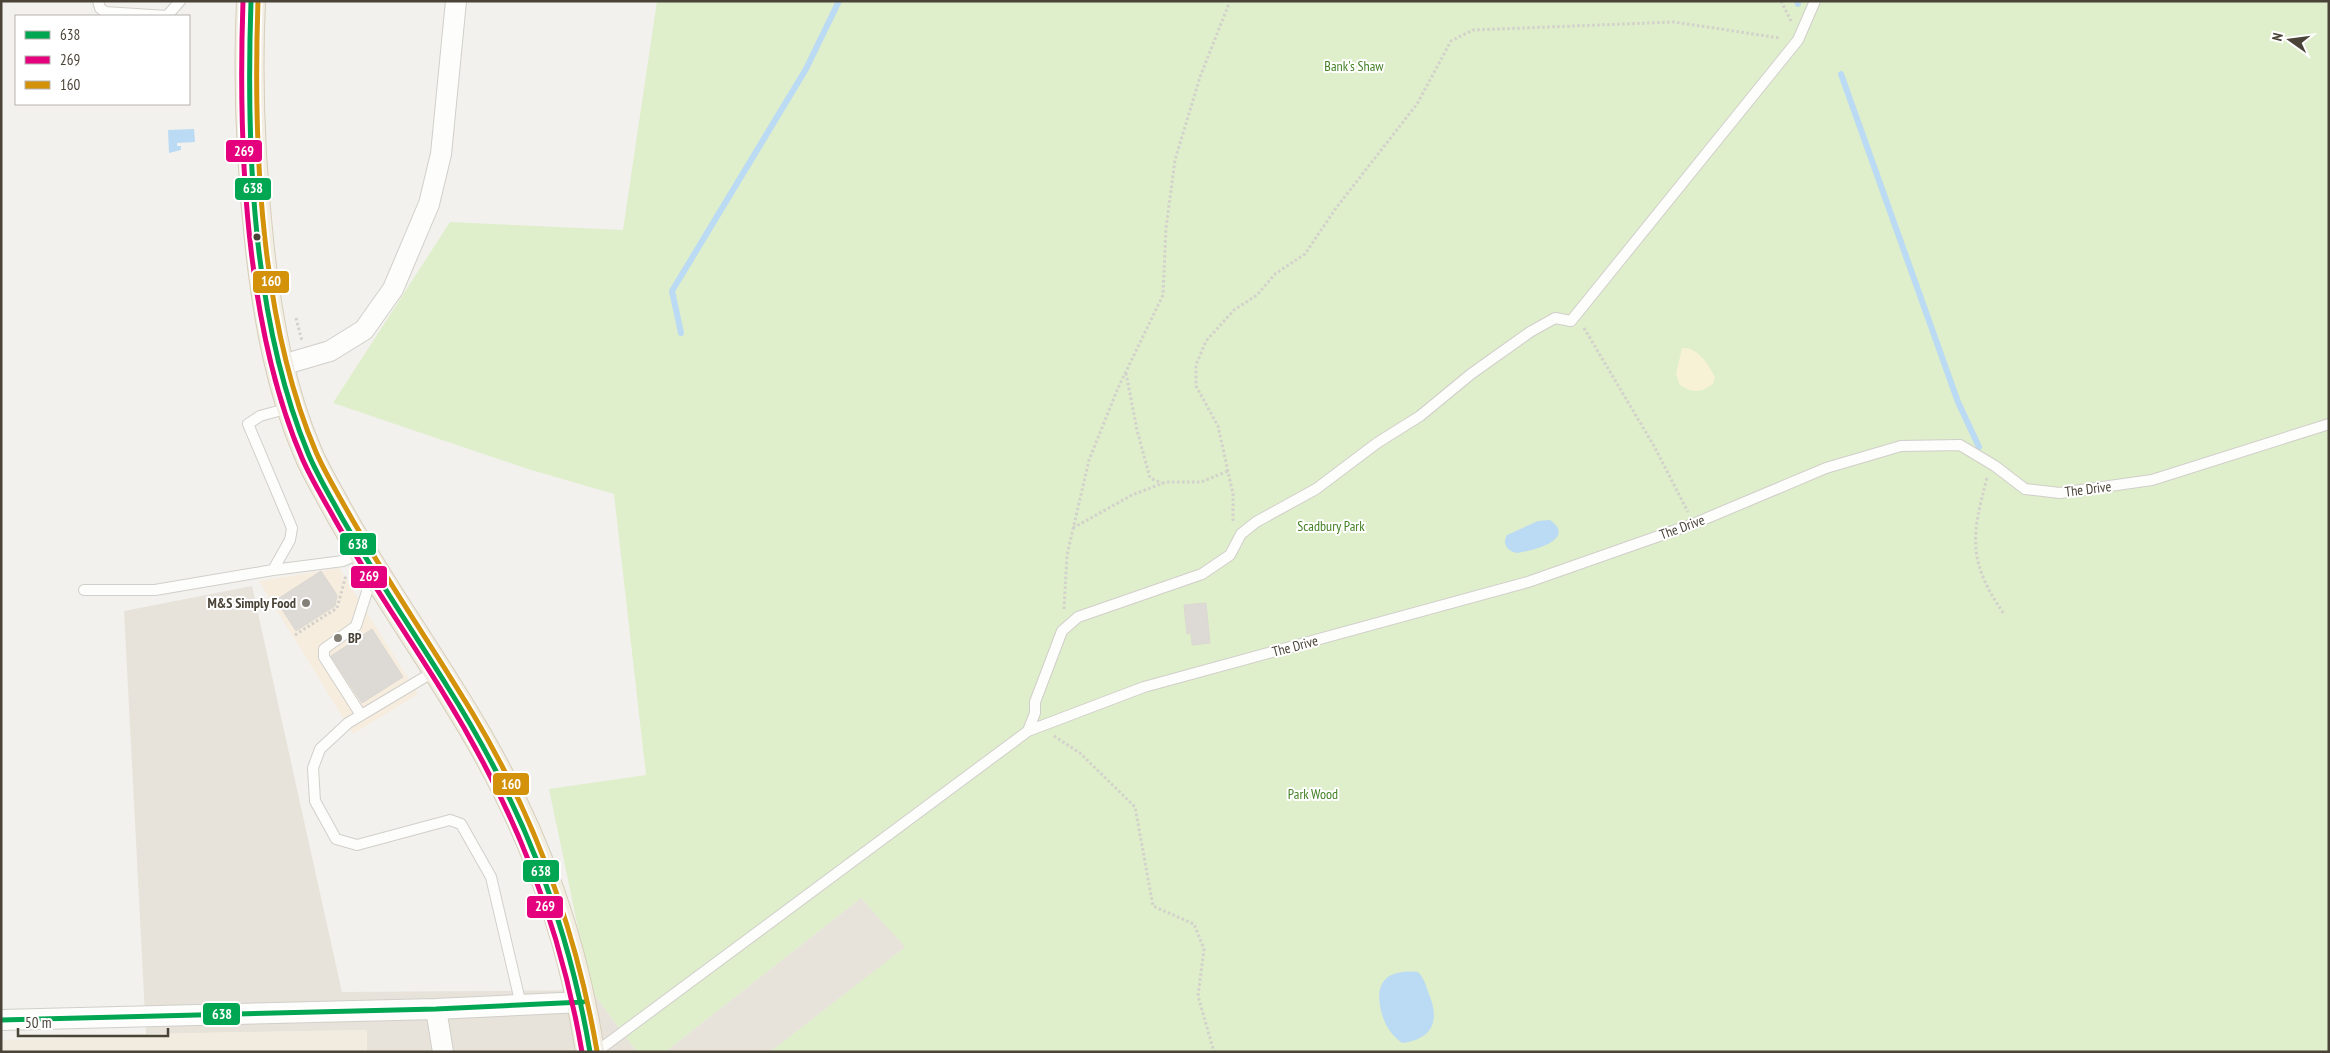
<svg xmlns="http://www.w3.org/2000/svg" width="2330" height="1053" viewBox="0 0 2330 1053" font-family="'PT Sans Narrow',sans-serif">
<rect width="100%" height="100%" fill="#f3f1ed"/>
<path fill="#e7e3da" d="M252,586L342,992L591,990L637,1052H367V1030L146,1034L124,611Z
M861,898L906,947L770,1052H665Z"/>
<path fill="#f6eddf" d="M339,568L418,694L353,734L259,581Z"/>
<path fill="#f1ecdf" d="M367,1030V1052H1V1040L146,1034Z"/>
<path fill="#dfeecb" d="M657,1H2329V1052H770L905,947L861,898L665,1052H637L591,990L549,789L646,775L614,494L528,469L333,403L450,222L623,230Z"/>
<path fill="#f7f2d6" d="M1682,348C1698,347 1708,364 1715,377L1713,384C1701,393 1692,393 1680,385L1676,374Z"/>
<path fill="#bbdaf3" d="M194,129L195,142L177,143V146H181V150L169,153L168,130Z
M1550,520C1578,540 1531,551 1517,553C1507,551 1502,544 1507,535L1538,521Z
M1418,972C1424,978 1426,986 1429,994C1440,1021 1433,1039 1402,1043C1392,1036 1385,1025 1382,1014C1373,983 1386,969 1418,972Z"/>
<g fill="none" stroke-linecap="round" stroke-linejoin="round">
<path stroke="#bbdaf3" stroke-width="6" d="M1797,1L1798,4
M1841,74L1958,402L1979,447
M681,333L672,291L806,69L839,1"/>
</g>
<path fill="#dddad5" stroke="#dbd8d2" d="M321,571L337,595L335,606L296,631L276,600Z
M1206,603L1210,643L1192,645L1191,633L1187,634L1184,605Z
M372,629L403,677L362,703L331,656Z"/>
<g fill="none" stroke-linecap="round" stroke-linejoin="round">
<defs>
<path id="lane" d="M98,1L100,8L105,12L167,16L180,1
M273,570L290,540L292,528L248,424L260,416L289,408
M84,590H155L273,570L343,561L361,553
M435,671L348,723L320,749L313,768L315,801L336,839L357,845L450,820L461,824L491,877L521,1005
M361,715L324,657V649L356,626L372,576
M1028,731L1035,713V702L1062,631L1078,617L1202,574L1230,555L1241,534L1256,522L1316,489L1377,443L1420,416L1471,374L1530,332L1555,318L1571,321L1798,40L1815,1
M596,1052L1028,731L1144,687L1528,582L1693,524L1826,468L1901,446L1960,445L1995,466L2025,489L2060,493L2152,480L2329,424"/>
<path id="street" d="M279,366L330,351L364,330L393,289L429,204L441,154L456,1
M436,1009L443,1052
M1,1020L436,1009L583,1002"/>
<path id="primary" d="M251,1C247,85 251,167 260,250C268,319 280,388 308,453C315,470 325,486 334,503C380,588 438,665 485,749C538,843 574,945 590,1052"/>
</defs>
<use href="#lane" stroke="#d1cfca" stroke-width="12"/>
<use href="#street" stroke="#d1cfca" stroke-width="22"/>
<use href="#primary" stroke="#d6ceb9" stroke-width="30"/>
<path stroke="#d3d1cb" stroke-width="3" stroke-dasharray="2.5 2.5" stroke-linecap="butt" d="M1781,1L1791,21
M296,318L302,341
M1584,328L1654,446L1688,512
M1126,373L1137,430L1150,478L1162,483
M1987,478C1971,537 1968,562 2004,614
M1233,521V494L1218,426L1196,386V365L1206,341L1234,310L1257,295L1275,274L1305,254L1336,208L1417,104L1451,41L1473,30L1674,22L1780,38
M1073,528L1132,495L1166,482H1201L1228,471
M1064,609L1067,555L1089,460L1118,388L1163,295L1166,228L1175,160L1200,77L1230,1
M295,635L337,608L346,575
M1054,736L1080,753L1135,807L1153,906L1194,924L1204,949L1198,996L1214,1052"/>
<use href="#lane" stroke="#fdfdfc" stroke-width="10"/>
<use href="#street" stroke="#fdfdfc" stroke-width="20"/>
<use href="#primary" stroke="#f2eee4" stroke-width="28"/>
<defs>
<path id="bus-1" d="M251,1C246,146 252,318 308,453C317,475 330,496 342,518C375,575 412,630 447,686C520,801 567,917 590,1052
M1,1020L436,1009L583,1002"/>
<path id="bus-2" d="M243,1C238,145 245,325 302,458C311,479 323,498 334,518C367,577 406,633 442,691C513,805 559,919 582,1052"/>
<path id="bus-3" d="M258,1C253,143 260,321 316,452C325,473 337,492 348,512C387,581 432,646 473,714C536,819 576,930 597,1051"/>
</defs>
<use href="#bus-1" stroke="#fff" stroke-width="9"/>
<use href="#bus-2" stroke="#fff" stroke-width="9"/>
<use href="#bus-3" stroke="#fff" stroke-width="9"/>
<use href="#bus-1" stroke="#00a651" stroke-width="5"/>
<use href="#bus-2" stroke="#e5007d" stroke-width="5"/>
<use href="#bus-3" stroke="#d4920b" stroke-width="5"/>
</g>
<circle fill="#4a4337" stroke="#fff" stroke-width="2" cx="257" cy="237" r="4.5"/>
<g fill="#858077" stroke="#fff" stroke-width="2">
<circle cx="306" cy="603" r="5"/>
<circle cx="338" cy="638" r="5"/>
</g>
<g text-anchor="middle" stroke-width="4" stroke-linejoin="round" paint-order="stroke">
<g font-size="14" fill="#448125" stroke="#fff">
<text x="1354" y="71">Bank's Shaw</text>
<text x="1331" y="531">Scadbury Park</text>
<text x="1313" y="799">Park Wood</text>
</g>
<g font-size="14" fill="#4a4337" stroke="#fff">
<text transform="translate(2088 489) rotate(-7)" y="5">The Drive</text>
<text transform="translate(1682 527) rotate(-20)" y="5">The Drive</text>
<text transform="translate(1295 646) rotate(-15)" y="5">The Drive</text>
</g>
<g font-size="14" font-weight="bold" fill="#4a4337" stroke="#fff" text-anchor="end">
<text x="296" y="608">M&amp;S Simply Food</text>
<text x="348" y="643" text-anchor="start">BP</text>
</g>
</g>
<g stroke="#fff" stroke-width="2">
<rect x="225" y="139" width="38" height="24" rx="5" fill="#e5007d"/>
<rect x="234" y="177" width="38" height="24" rx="5" fill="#00a651"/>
<rect x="252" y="270" width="38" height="24" rx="5" fill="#d4920b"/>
<rect x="339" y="532" width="38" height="24" rx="5" fill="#00a651"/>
<rect x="350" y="565" width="38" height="24" rx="5" fill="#e5007d"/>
<rect x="492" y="772" width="38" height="24" rx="5" fill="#d4920b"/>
<rect x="522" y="859" width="38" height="24" rx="5" fill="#00a651"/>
<rect x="526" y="895" width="38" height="24" rx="5" fill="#e5007d"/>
<rect x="202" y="1002" width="39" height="24" rx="5" fill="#00a651"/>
</g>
<g font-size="14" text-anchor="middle" font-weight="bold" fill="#fff">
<text x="244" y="156">269</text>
<text x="253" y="193">638</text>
<text x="271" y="286">160</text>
<text x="358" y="549">638</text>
<text x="369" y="581">269</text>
<text x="511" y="789">160</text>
<text x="541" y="876">638</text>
<text x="545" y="911">269</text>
<text x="222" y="1019">638</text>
</g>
<rect width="2330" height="1053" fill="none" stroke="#4a4337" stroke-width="5"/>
<rect x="15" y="15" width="175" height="90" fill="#ffffff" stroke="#b7b4af"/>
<rect x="25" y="31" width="25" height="8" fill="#00a651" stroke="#b7b4af"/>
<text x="60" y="40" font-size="15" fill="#4a4337">638</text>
<rect x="25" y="56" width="25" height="8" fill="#e5007d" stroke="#b7b4af"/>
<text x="60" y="65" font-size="15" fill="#4a4337">269</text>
<rect x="25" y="81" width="25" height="8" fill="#d4920b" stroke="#b7b4af"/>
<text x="60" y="90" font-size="15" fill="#4a4337">160</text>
<g transform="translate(2290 40) rotate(284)" stroke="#ffffff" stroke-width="4" paint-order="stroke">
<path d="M0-4L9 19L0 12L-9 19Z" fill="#4a4337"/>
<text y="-8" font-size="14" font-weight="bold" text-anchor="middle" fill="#4a4337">N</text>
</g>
<path d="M18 1028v8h150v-8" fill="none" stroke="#4a4337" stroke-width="2.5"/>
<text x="25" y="1028" font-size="15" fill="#4a4337" stroke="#ffffff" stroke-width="4" paint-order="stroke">50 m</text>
</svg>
